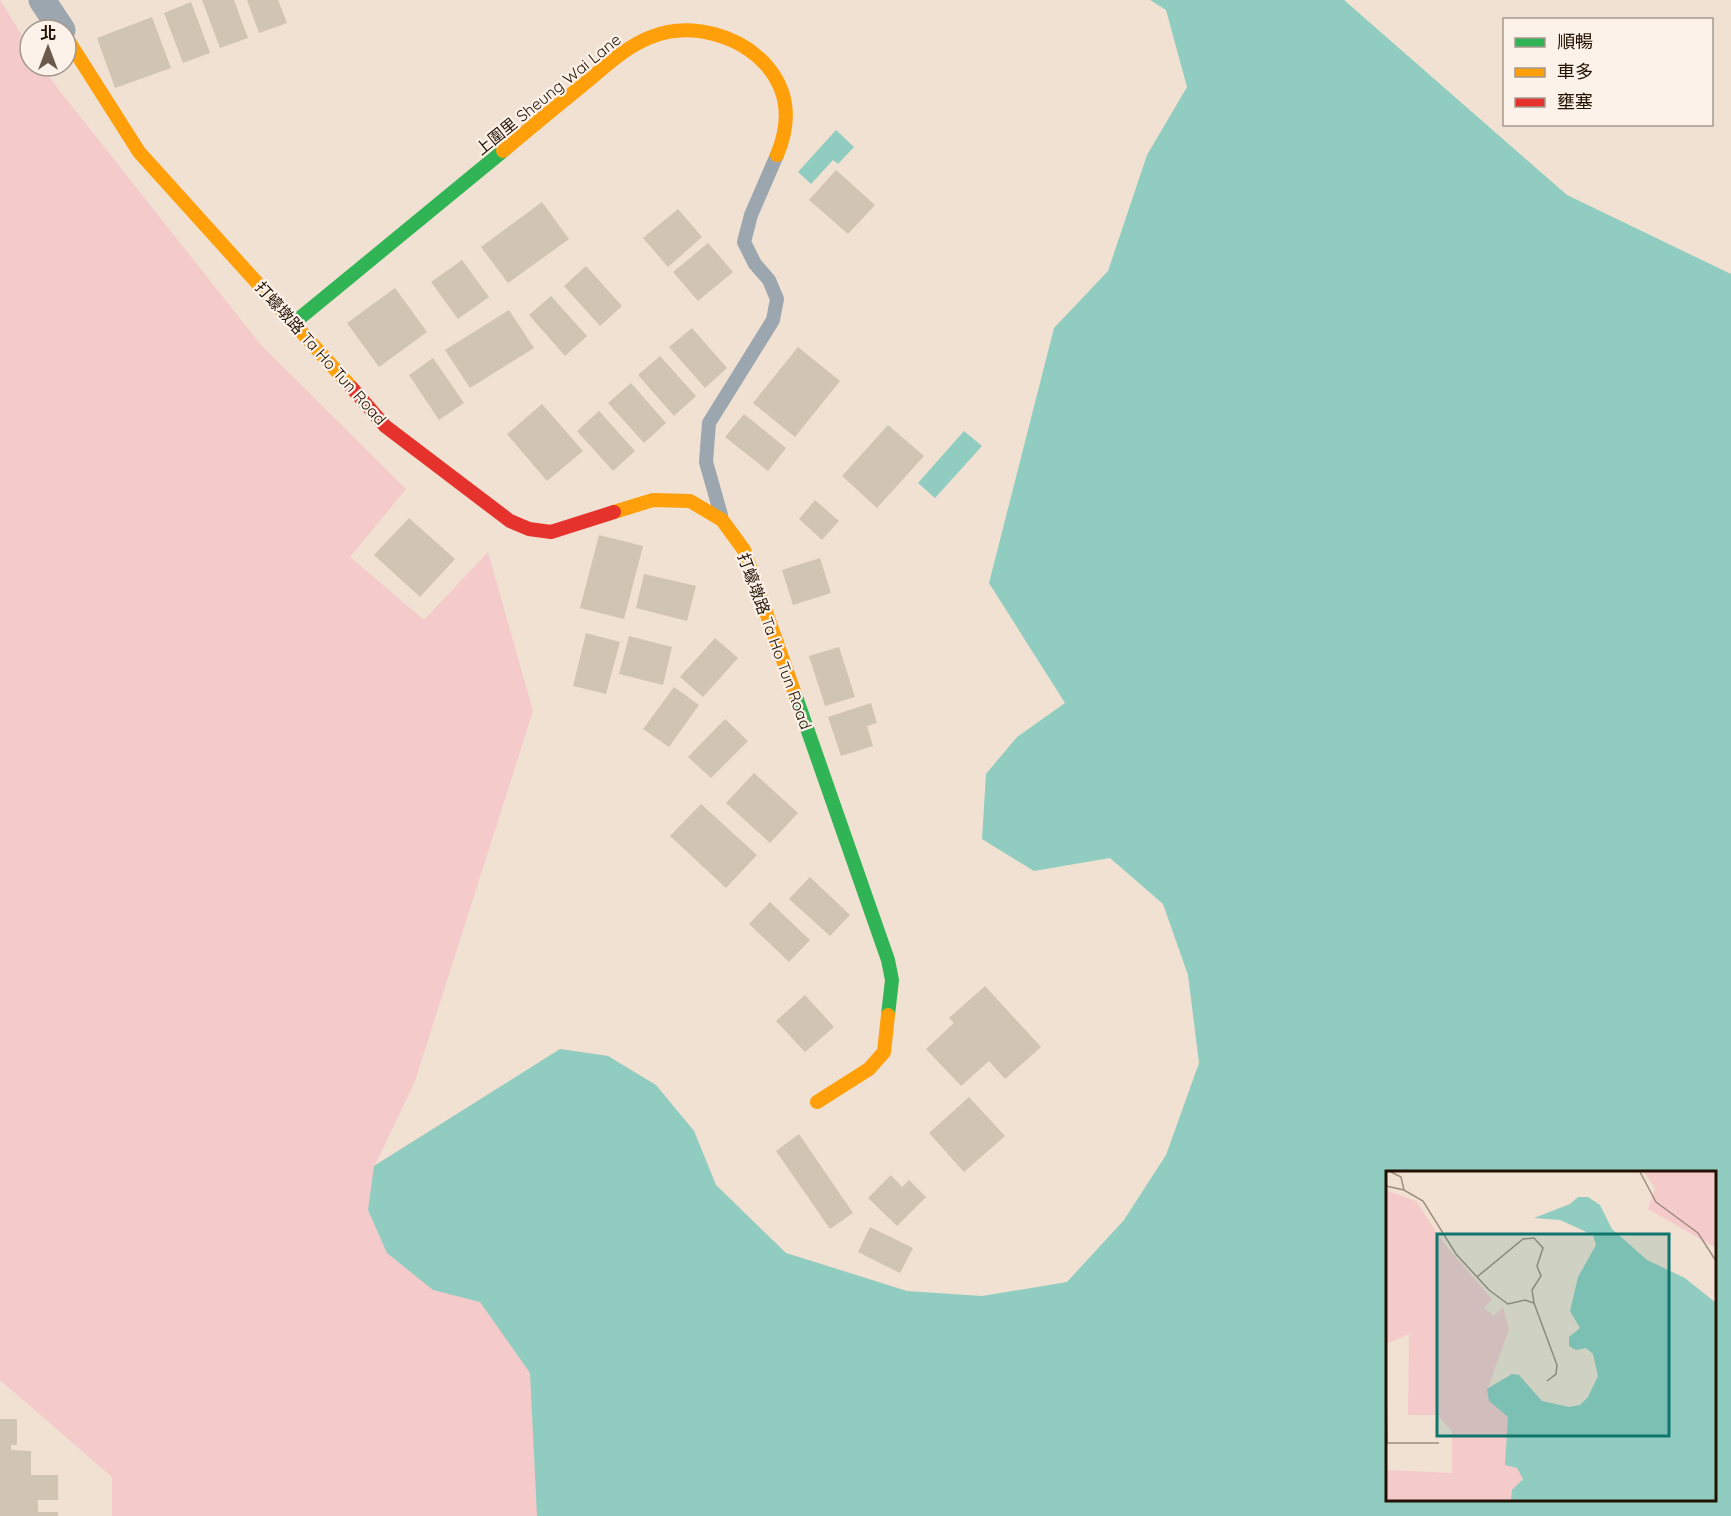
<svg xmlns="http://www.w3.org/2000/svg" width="1731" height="1516" viewBox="0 0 1731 1516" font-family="Quicksand,'Noto Sans TC',sans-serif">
<rect width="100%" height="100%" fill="#f1e1d2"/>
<path fill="#f4caca" d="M0,0L30,48V66H40L261,345L406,489L350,557L424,620L488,552L533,711L415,1081L375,1165L561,1049L608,1056L656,1085L694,1131L716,1185L786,1253L907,1291L799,1516H112V1477L0,1380Z"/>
<path fill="#90cdc0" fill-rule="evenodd" d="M1150,0H1344L1567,195L1731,274V1516H537L530,1373L480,1302L433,1290L387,1253L368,1210L374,1166L560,1049L608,1056L656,1085L694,1131L716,1185L786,1253L907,1291L982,1296L1067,1282L1124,1220L1166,1155L1199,1063L1188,975L1163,904L1110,858L1034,871L982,839L986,774L1017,737L1065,703L989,583L1054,328L1108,271L1147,155L1187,87L1166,10ZM1714,1172V1500H1388V1172Z
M836,130L854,147L838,164L833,160L811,184L798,172Z
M964,431L982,446L935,498L918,483Z"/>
<path fill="#d0c4b2" d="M202,0H234L248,38L220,48Z
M247,0H278L287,23L259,33Z
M191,2L210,53L183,63L164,13Z
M152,17L171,68L115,88L97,38Z
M836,170L875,205L848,234L809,200Z
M542,202L569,239L508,283L481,247Z
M678,209L702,237L668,267L643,238Z
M708,243L733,272L698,301L673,272Z
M462,260L489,297L458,319L431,282Z
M586,266L622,306L600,326L564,286Z
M395,288L427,332L379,367L347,323Z
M551,296L587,336L565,356L529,315Z
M509,310L534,348L470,388L445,350Z
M692,328L727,368L705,388L669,347Z
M798,347L840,381L795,437L753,403Z
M660,356L696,396L674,416L638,375Z
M433,358L464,403L439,420L409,375Z
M631,383L666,423L644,443L608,403Z
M542,404L583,451L547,481L507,434Z
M599,411L635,451L613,471L577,431Z
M744,414L786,448L768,471L725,437Z
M888,425L924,456L877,508L842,476Z
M815,500L839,521L822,540L799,519Z
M409,518L455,559L420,597L374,555Z
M599,535L643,546L624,619L580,608Z
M820,558L831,593L793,605L782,570Z
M644,574L696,586L687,621L636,608Z
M586,633L620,642L606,694L573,686Z
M629,636L672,647L663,685L619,674Z
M715,638L738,658L703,697L680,677Z
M839,647L855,697L825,706L809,656Z
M674,687L699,705L669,747L643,729Z
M871,703L877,723L867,726L873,746L841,756L828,717Z
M725,719L748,741L711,778L688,757Z
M754,773L798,813L770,843L726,803Z
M701,804L757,855L726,888L670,836Z
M810,877L850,915L830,936L789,899Z
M770,902L810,940L789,962L749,924Z
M985,986L1041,1047L1005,1079L989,1061L961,1086L926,1049L954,1023L949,1018Z
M805,995L834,1027L805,1052L776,1021Z
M969,1097L1005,1136L964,1172L929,1133Z
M799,1134L853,1213L830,1229L776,1151Z
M891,1175L902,1187L909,1180L926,1197L897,1226L868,1198Z
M870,1227L913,1248L900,1273L858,1252Z
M0,1419H17V1445H11V1450L31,1451V1475H58V1500H38V1512H58V1516H0Z"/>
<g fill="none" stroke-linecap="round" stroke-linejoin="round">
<path stroke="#9ca6ae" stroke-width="14" d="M721,515L706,462L709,423L773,320L777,299L769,280L755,264L744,242L751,215L777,155"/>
<path stroke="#9ca6ae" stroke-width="27" d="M42,0L62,30"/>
<path stroke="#30b455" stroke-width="14" d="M295,322L503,151
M795,694L888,960L892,980L888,1015"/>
<path stroke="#ff9f0a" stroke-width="14" d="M66,37L139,152L352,388
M503,151C530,128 557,106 584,84C605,67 625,47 651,37C690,21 740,35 767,66C790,93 790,124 777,155
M614,512L653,500L690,501L722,520L744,550L795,694
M817,1102L869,1069L884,1052L888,1015"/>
<path stroke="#e5322d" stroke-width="14" d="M352,388L385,426L510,521L529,529L551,532L614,512"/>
</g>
<g text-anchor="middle" stroke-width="4.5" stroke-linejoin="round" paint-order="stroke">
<g font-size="16" fill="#231202" stroke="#fcf2e9">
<text transform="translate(548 94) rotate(-39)" y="6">上圍里 Sheung Wai Lane</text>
<text transform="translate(321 353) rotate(48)" y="6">打蠔墩路 Ta Ho Tun Road</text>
<text transform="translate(775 641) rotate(70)" y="6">打蠔墩路 Ta Ho Tun Road</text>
</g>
</g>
<g transform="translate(1386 1171)">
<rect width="330" height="330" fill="#f1e1d2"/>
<path d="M258,1H330V77L262,38L269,17ZM0,19L30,30L57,71L106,128L98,137L108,145L117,136L123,158L102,217L126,203L133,204L156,230L173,235L125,329H0V299L66,302V260L51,244H22L23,163L0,173Z" fill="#f4caca"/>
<path d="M192,26H202L214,34L226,58L261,89L299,107L330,132V329H125L126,319L137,308L131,297L119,294L122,246L103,230L101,218L126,203L133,204L156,230L183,236L194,234L202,226L212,205L207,183L200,177L190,179L183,175V166L194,157L184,140L192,106L210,74L207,64L174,49L148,47L184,33Z" fill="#90cdc0"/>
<path fill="none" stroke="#9f8e7f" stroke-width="1.5" d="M5,1L15,6L18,19M254,1L270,31L312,62L330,90M0,15L18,19L37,30L70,83L103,119L122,133L139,129L148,132L171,194L170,203L161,210M91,106L137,68L148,67L157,77L151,95L155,105L146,119L148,132M0,220L1,272H53"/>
<path fill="#0f766e" fill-opacity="0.15" stroke="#0f766e" stroke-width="3" d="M51,63H283V265H51Z"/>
<rect width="330" height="330" fill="none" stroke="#231202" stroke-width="3"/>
</g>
<rect x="1503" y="18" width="210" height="108" fill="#fcf2e9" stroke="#a5988d" stroke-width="1.5"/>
<rect x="1515" y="38" width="30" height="9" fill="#30b455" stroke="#a5988d" stroke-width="1.5"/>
<text x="1557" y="48" font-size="18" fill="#231202">順暢</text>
<rect x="1515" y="68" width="30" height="9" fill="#ff9f0a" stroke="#a5988d" stroke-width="1.5"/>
<text x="1557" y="78" font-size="18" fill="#231202">車多</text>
<rect x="1515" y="98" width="30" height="9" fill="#e5322d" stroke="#a5988d" stroke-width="1.5"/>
<text x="1557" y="108" font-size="18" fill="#231202">壅塞</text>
<g transform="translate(48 48)"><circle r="28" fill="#fcf2e9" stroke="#a5988d" stroke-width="1.5"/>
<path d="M0-4.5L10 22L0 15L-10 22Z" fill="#6b5a4b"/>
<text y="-9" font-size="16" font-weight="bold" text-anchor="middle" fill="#231202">北</text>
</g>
</svg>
